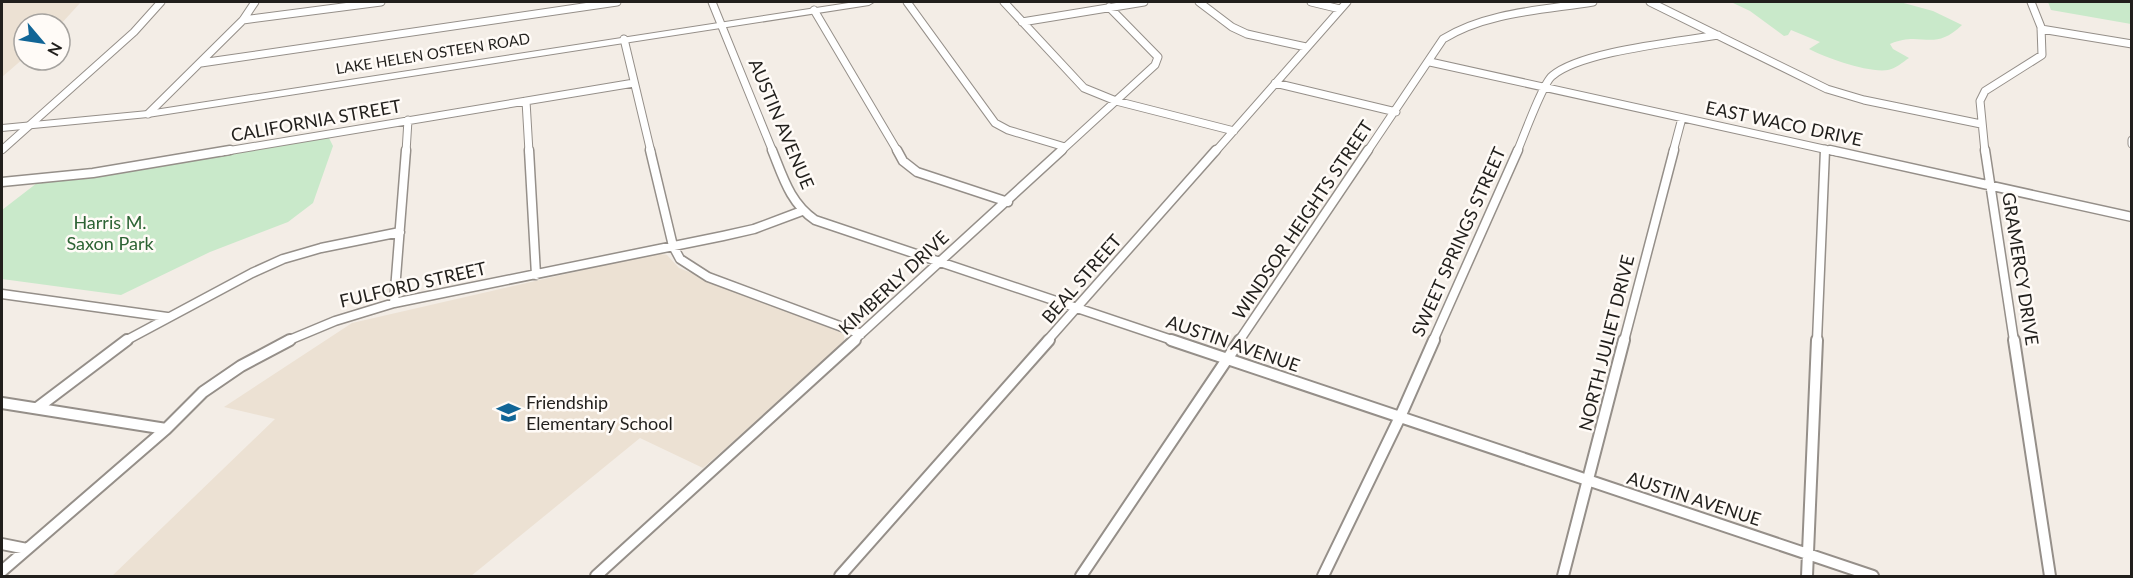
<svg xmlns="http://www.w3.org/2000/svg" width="2133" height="578" viewBox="0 0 2133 578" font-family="Lato,sans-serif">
<rect width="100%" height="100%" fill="#f3ede6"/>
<path fill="#ece1d3" d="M2,2H81L60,25L24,24V58L2,77Z
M657,253L667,255L679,268L844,334V343L830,357L703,468L640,438L471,576H112L275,419L224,407L352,323Z"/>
<path fill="#c9e9ca" d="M1731,2H1900L1933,11L1962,25C1933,53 1922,30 1890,44L1893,49L1909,58C1903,62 1895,69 1888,70C1868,73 1826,58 1809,49L1820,42L1791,30L1788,35L1784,36L1750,11Z
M2048,2H2131V24L2051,10Z
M328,136L333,146L313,203L288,222L210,252L121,295L2,279V210L37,183Z"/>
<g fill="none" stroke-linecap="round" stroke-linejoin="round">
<defs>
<path id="street-far2" d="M712,2L773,152
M907,2L995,123L1008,130L1065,147
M1004,2L1084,88L1116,101L1234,131
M1199,2L1232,27L1247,34L1306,47
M1311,2L1340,9
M1650,2L1827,89L1864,100L1981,124
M814,10L898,152
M243,20L381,2
M1022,22L1144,2
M2041,29L2132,44
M624,39L651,152
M1430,62L1837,152
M201,63L617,2
M1275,83L1396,112
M526,101L529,152
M148,114L243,20L255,2
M2132,140V144
M2,150L134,32L161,2
M221,152L634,83
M406,152L408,120
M1060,152L1155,65L1158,57L1109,7
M1215,152L1347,2
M1367,152L1443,39C1486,12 1544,10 1593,2
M1517,152C1523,138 1543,83 1552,76C1581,51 1678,42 1718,35
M1673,152L1682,118
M1825,152V149
M1985,152L1980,101L1985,91L2042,55L2041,27L2031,2"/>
<path id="street-far1" d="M529,150L536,275
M650,150L673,246L680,259L708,277L861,334
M772,150C783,177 790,203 815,220L1175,341
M897,150L903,161L917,172L1008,202
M1830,150L2132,217
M1985,150L2014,341
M2,182L93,173L230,150
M2,294L167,317
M394,303L406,150
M125,341L252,273L283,259L321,248L400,232
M287,341L335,321L394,303L723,236L754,229L802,211
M853,341L1062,150
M1047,341L1216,150
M1239,341L1368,150
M1433,341L1518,150
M1624,341L1674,150
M1817,341L1825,150"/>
<path id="street" d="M1171,340L1873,576
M2014,340L2050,576
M2,403L166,429
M37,408L127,340
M2,544L27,549
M2,571L166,429L203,392L241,366L290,340
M596,576L855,340
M840,576L1049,340
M1081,576L1240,340
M1323,576L1400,417L1434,340
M1563,576L1624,340
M1807,576L1817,340"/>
<path id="secondary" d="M855,2H874L869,5L148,117L2,131V125L148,111Z"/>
</defs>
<use href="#street-far2" stroke="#958f89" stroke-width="9"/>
<use href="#street-far1" stroke="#958f89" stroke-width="11"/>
<use href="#street" stroke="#958f89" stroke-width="14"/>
<use href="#secondary" stroke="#958f89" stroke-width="2"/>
<use href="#street-far2" stroke="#fff" stroke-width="7"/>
<use href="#street-far1" stroke="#fff" stroke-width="8"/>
<use href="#street" stroke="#fff" stroke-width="10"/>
<use href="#secondary" fill="#fff" fill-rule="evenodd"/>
</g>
<defs>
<symbol id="school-bare" viewBox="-9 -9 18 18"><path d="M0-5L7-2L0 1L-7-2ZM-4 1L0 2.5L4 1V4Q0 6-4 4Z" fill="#116596" stroke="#fffbf7" stroke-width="2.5" paint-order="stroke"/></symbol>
</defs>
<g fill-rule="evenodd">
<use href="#school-bare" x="492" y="396" width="33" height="33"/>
</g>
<g text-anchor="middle" stroke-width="5" stroke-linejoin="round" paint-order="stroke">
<g font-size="15" fill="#211f1c" stroke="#fffbf7">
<text transform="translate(433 54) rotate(-9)" y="5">LAKE HELEN OSTEEN ROAD</text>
</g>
<g font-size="18" fill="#211f1c" stroke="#fffbf7">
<text transform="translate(316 121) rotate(-10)" y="6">CALIFORNIA STREET</text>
<text transform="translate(781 124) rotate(67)" y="6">AUSTIN AVENUE</text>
<text transform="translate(1784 124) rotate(12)" y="6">EAST WACO DRIVE</text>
<text transform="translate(1303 220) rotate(-56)" y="6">WINDSOR HEIGHTS STREET</text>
<text transform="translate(1459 242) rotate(-66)" y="6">SWEET SPRINGS STREET</text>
<text transform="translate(2020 269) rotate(81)" y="6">GRAMERCY DRIVE</text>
<text transform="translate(1082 279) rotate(-49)" y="6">BEAL STREET</text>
<text transform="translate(894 283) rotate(-43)" y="6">KIMBERLY DRIVE</text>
<text transform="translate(413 285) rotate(-13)" y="6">FULFORD STREET</text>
<text transform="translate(1607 343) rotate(-76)" y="6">NORTH JULIET DRIVE</text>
<text transform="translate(1233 344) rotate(19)" y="6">AUSTIN AVENUE</text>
<text transform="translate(1694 499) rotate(18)" y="6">AUSTIN AVENUE</text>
</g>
<g font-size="18" fill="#2d6334" stroke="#fffbf7">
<text x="110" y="229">Harris M.<tspan x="110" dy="21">Saxon Park</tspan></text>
</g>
<g font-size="18" fill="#211f1c" stroke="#fffbf7" text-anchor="start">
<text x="526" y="409">Friendship<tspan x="526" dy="21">Elementary School</tspan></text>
</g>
</g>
<rect width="2133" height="578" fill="none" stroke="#211f1c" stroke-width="6"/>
<g transform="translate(42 42) rotate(119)"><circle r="28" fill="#fffbf7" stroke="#a6a39f" stroke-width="1.5"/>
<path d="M0-4.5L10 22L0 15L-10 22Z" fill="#116596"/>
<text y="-9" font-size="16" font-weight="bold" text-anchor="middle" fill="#211f1c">N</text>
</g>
</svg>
